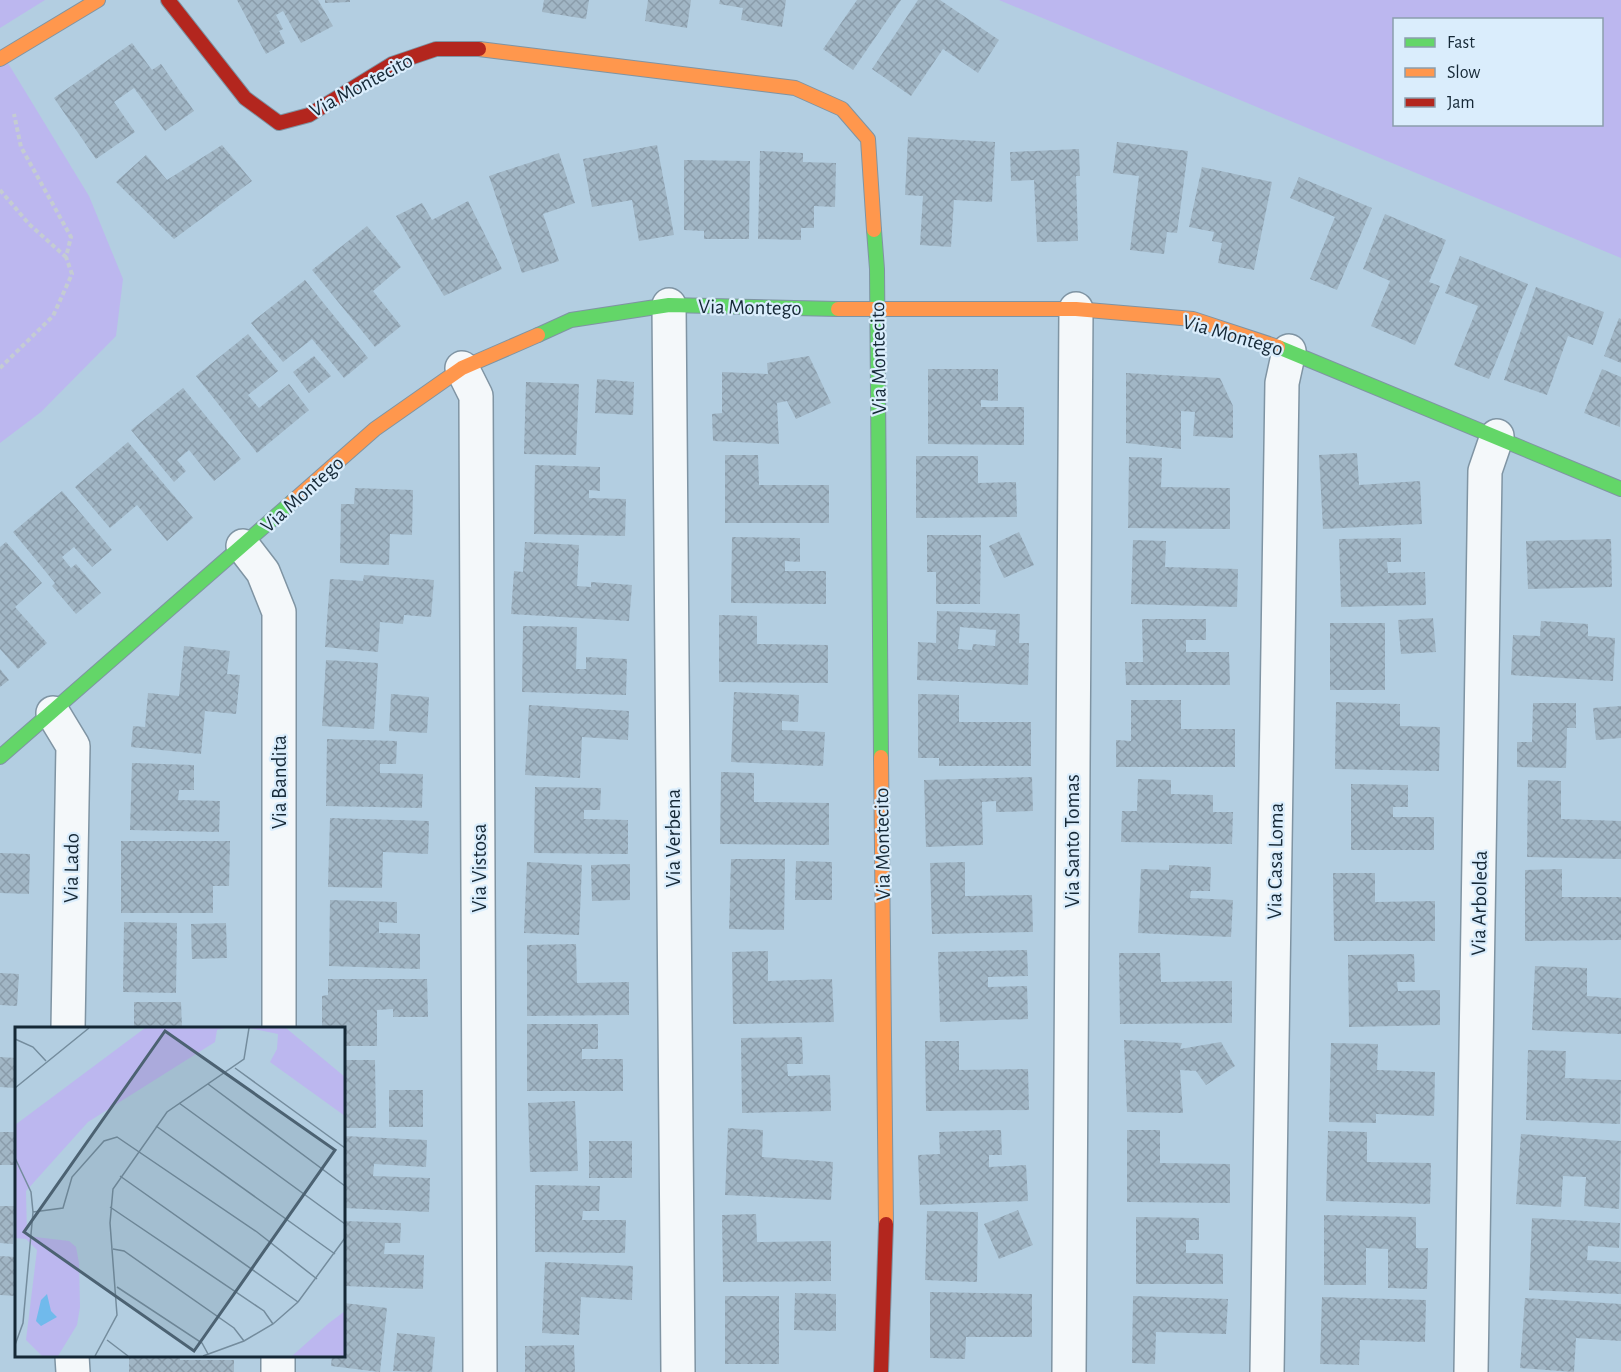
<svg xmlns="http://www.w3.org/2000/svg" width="1621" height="1372" viewBox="0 0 1621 1372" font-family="'Alegreya Sans',sans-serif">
<defs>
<pattern id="building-cross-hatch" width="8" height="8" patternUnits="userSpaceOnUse" patternTransform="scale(1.5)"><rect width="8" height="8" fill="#a1b6c5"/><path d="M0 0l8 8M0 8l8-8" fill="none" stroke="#8a9caa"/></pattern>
</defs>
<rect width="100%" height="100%" fill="#b3cee1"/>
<path fill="#bcb7ef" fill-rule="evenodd" d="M0,0H45L0,28Z
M999,0H1621V258ZM1394,20H1602V124H1394Z
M0,50L89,196L123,279L116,336L41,412L0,443Z"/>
<path fill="url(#building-cross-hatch)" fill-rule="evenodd" d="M237,0H318L333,26L301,43L283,11L276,15L283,29L279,31L285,43L266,54Z
M325,0H350V2L325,3Z
M544,0H589L586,19L542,12Z
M648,0H691L687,28L645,21Z
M720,0H786L782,27L741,20L743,8L719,4Z
M857,0H901L853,70L823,49Z
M918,0H940L999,40L978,73L943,49L911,96L872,69Z
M132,43L152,70L161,64L194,111L165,131L134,88L114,102L135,132L96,159L54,98Z
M908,137L995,142L992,202L954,200L951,247L920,245L923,196L905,195Z
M1117,142L1188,151L1177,233L1167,232L1164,254L1130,250L1139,176L1113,173Z
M222,145L252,181L174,239L116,182L146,155L167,180Z
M657,145L674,235L639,241L632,200L592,207L583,159Z
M1079,149L1080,176H1076L1078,241L1037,242L1034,180L1011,181L1010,152Z
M760,151L803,153V162L836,163L835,207L814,206V228H801V240L758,239Z
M559,153L575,203L543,214L559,261L522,273L489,176Z
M684,160L750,161L749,239H704V231L684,230Z
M1202,167L1272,182L1254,270L1218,263L1222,243L1212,241L1214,232L1189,227Z
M1299,177L1372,208L1337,290L1310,279L1335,217L1290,198Z
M468,201L502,269L444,296L396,216L422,203L432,220Z
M1385,214L1446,240L1429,282L1440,286L1415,345L1371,326L1390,281L1363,269Z
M367,226L401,267L373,291L401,326L375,347L312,270Z
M1460,256L1528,284L1489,379L1454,365L1478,306L1445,293Z
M305,280L368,358L344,378L312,339L283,362L251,323Z
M1536,287L1604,312L1593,345L1568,336L1547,395L1504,380Z
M1619,318L1621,319V363L1604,356Z
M248,334L278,371L248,395L259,408L289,384L309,410L257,453L196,376Z
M314,356L331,376L309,393L293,372Z
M809,356L831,403L796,419L787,401L777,403L779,444L713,441L712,414L722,413V372L768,374L767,363Z
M928,369H998V401L981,400V407H1024V445L928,444Z
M1602,369L1621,377L1620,427L1584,413Z
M1126,373L1220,378L1233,406V438L1193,436L1195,412L1181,411V449L1126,443Z
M597,379L634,382L633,415L595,413Z
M526,382L579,384L576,455L524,454Z
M183,388L241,459L214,481L189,450L177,460L186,471L174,482L131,430Z
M128,442L193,518L167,541L137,505L110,528L75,487Z
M1357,453L1359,485L1420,481L1422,524L1323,529L1319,455Z
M725,455H758L759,485H829V523H725Z
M916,456H978V483L1016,482L1017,517L916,518Z
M1129,457L1162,458L1161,487L1230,488V529L1128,528Z
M535,465L600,467V491L589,490V498L626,499L625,536L534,534Z
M355,488L413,490L412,535L390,534L389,565L340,563L341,504H354Z
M62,491L112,550L92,567L74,547L62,557L71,568L76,564L101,593L76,614L52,586L55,583L13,532Z
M1019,532L1034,565L1004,578L989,546Z
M927,535H981L980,604H936V572H927Z
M732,537L800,538V562L785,561V571H826V604L731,603Z
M1401,538V562H1387L1388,573L1425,572L1426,605L1341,607L1339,539Z
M1611,539L1612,587L1528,589L1526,541Z
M1133,540L1166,541L1165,567L1238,569L1237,607L1131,604Z
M6,542L42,583L15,607L47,643L18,669L0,649V547Z
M525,542L579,545L577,586L591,587V582L632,585L629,621L511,614L514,571L523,572Z
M364,575L434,580L431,617L404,615L403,624L380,622L378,652L325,647L330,579L363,581Z
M937,611L1020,614L1019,643H1029L1028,685L917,680L918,642L936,643ZM960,627L996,630L995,646L973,644L972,650L958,649Z
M719,615L757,616V644L828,645V683L719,682Z
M1433,618L1436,652L1401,654L1398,620Z
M1142,619H1206V640H1186V652H1229L1230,685H1126L1125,662H1143Z
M1541,621L1588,624V636L1615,638L1613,681L1511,675L1513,635L1540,636Z
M1330,623H1385V690H1330Z
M523,626L577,627L576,669H586V657L627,659L626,695L522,692Z
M184,646L230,651L227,674L240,675L236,714L205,711L201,754L131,747L133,726L145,727L148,693L179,696Z
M326,660L378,663L374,729L322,726Z
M0,669L9,680L0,687Z
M734,692L799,695L798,722L782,721V730L825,732L823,766L731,762Z
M391,694L429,697L427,733L389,731Z
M918,694L959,695V722H1031V766H939V758H918Z
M1131,700H1181V729H1235V767H1116V740L1131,741Z
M1336,702L1400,704V726L1440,727L1439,771L1335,769Z
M1533,703H1576V728H1567L1566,768L1517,767V742H1532Z
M529,705L629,711L628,740L582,737L580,778L525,775Z
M1621,706V738L1596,740L1593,708Z
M327,739L397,741L396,764H380V773L423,774L422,808L326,806Z
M132,763L194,765V790H179L178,800L220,801L219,832L130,830Z
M721,772L754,773V802L829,803V845L720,844Z
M1032,777L1033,811L996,812V801L982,802L983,845L926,847L924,780Z
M1138,779L1171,780V794L1213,795V812H1233L1232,844L1121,842L1122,811H1137Z
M1528,780L1561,781V819L1621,821V859L1527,857Z
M1351,784L1408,785V807H1393V817H1434V850H1351Z
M535,787L601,788L600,810H584V819L628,820V854L534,853Z
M330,818L429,821L428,854L383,852L382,888L328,887Z
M121,841H230L229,886H213V913H121Z
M0,853L30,854L29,894L0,893Z
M731,859H785L784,930L729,929Z
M796,861L832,862V900H795Z
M527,862L582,865L579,935L524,933Z
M965,862V896L1032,895L1033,932L932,934L930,863Z
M630,864V900L592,901L591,865Z
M1169,865L1211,867L1210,891H1191L1190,898L1233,900L1231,937L1138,933L1141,869L1169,870Z
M1562,869V897H1621V940L1525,941V870Z
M1333,873H1375V902L1435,901V941H1334Z
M330,900L397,902V923L379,922V933L420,934V969L329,966Z
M124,922L177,923L176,993L123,992Z
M226,923L227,958L192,959L191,924Z
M576,944L577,983L629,982V1015L527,1016V945Z
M1027,950L1028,976L988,977V987L1027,986L1028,1019L940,1022L938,952Z
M768,951V981L832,979L834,1022L733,1024L732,952Z
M1119,953H1160L1161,982L1232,981V1023L1120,1024Z
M1414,954L1415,982H1397L1398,991L1440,990V1025L1349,1027L1348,955Z
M1535,966L1587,968V996L1621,998V1034L1532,1030Z
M0,973L19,974L17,1006L0,1005Z
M328,979H427L428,1017H393V1009L377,1010V1046H344V1028H322V996L328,995Z
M134,1002H181L182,1028H134Z
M527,1024H598V1049H582V1059H623V1091H527Z
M802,1037L803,1064H787L788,1076L830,1075L831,1111L742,1113L741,1038Z
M1124,1040L1182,1043L1180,1049L1221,1042L1235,1066L1206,1085L1196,1071L1180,1070L1183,1113L1127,1112Z
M925,1041H959V1070L1028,1069L1029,1110L926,1111Z
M1331,1043L1378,1044L1377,1070L1435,1072L1434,1116L1376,1114V1123L1329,1122Z
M1528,1050L1566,1051L1565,1078L1621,1080L1620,1124L1526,1120Z
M0,1057L16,1058V1088L0,1087Z
M344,1060H375L376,1128H344Z
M389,1090H423V1127H389Z
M575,1101L578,1171L530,1172L528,1103Z
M728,1128L763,1130L762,1157L833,1162L831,1200L725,1195Z
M1001,1130L1002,1155H989V1167L1026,1165L1028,1201L920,1205L918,1155L940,1154L939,1132Z
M1127,1130H1160V1163L1230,1164V1203L1127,1202Z
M1328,1131L1367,1132V1162L1431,1163L1430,1204L1326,1201Z
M0,1132H16V1165H0Z
M1521,1134L1621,1141L1619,1209L1584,1206L1586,1177L1563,1176L1561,1207L1516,1204Z
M344,1136L427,1140L426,1167L374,1164L373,1176L430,1178L429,1212L344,1208Z
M589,1141H632V1178H589Z
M535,1185L600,1186L599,1211H583L582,1220H626L625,1253L535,1252Z
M0,1206H14L13,1244L0,1243Z
M1018,1210L1033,1245L999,1259L984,1224Z
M927,1211L978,1212L977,1282L925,1280Z
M756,1214L757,1242L831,1241V1281L723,1282L722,1215Z
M1324,1215L1416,1217V1248H1428L1427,1289L1388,1288V1249L1366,1248V1285H1324Z
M1136,1217L1199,1218V1240H1186V1253L1223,1254V1284H1136Z
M1532,1218L1620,1223L1619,1248L1588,1246L1587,1260L1621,1262V1294L1529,1290Z
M344,1221L401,1223L400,1243H385L384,1254L424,1255L423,1289L344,1286Z
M0,1256L16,1257V1296L0,1295Z
M545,1262L633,1266L632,1300L581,1297L579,1335L542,1333Z
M930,1292L1032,1294V1337H966L965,1359L930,1358Z
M795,1293L836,1294V1331L794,1330Z
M725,1296H779V1364H725Z
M1133,1296L1228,1299L1226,1334L1156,1332L1155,1364L1132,1363Z
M1322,1297L1426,1300L1425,1342L1360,1340L1359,1365L1320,1364Z
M1525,1298L1621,1304V1341L1576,1338L1574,1372L1520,1368Z
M344,1303L387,1308L380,1372L331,1366L332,1356H344Z
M397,1333L435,1337L432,1372L393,1371Z
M574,1345L575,1372H525V1346Z
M129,1356H180V1360H234V1372H129Z"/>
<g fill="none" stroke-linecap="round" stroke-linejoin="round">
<defs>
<path id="street" d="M669,305L678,1372
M462,368L476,396L480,1372
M243,546L263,572L279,612V1028
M53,713L73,746L68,1028
M72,1356L73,1372
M278,1372V1356
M1069,1372L1076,309
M1267,1372L1282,383L1289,351
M1471,1372L1485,471L1497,436"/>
<path id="fast" d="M874,230L877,269L881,757
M538,335L571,320L669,305L838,309
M1278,347L1621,489
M0,757L292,502"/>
<path id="slow" d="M479,49L795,88L842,109L868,139L874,230
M0,59L98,0
M838,309H1076L1193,319L1278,347
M292,502L375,429L462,368L538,335
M881,757L886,1224"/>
<path id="jam" d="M168,0L245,98L279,123L309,115L392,64L436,49H479
M881,1372L886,1224"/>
</defs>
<use href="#street" stroke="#7f94a3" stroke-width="36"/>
<use href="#fast" stroke="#7f94a3" stroke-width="16"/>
<use href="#slow" stroke="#7f94a3" stroke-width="16"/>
<use href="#jam" stroke="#7f94a3" stroke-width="16"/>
<path stroke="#c4ccd2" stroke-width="4" stroke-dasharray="4.5 3" stroke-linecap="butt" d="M0,190L29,224L66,257
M0,368L53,316L72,274L66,257L71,237L21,147L14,114"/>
<use href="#street" stroke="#f4f8fa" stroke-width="33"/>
<use href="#fast" stroke="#63d668" stroke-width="14"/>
<use href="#slow" stroke="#ff974d" stroke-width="14"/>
<use href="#jam" stroke="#b3261e" stroke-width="14"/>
</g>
<g text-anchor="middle" stroke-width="4.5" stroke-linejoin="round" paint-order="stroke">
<g font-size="21" fill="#152836" stroke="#daedfc">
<text transform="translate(361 85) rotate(-28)" y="7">Via Montecito</text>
<text transform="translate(750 307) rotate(1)" y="7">Via Montego</text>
<text transform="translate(1233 335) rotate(16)" y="7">Via Montego</text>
<text transform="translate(878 358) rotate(-91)" y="7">Via Montecito</text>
<text transform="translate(302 494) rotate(-42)" y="7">Via Montego</text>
<text transform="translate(279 782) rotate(-90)" y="7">Via Bandita</text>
<text transform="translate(673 838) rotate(-90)" y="7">Via Verbena</text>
<text transform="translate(1072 841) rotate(-90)" y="7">Via Santo Tomas</text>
<text transform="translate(882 844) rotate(-91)" y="7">Via Montecito</text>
<text transform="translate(1275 861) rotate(-89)" y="7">Via Casa Loma</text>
<text transform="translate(71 868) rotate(-89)" y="7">Via Lado</text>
<text transform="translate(479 868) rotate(-90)" y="7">Via Vistosa</text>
<text transform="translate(1479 903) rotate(-89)" y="7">Via Arboleda</text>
</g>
</g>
<g transform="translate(15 1027)">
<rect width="330" height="330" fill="#b3cee1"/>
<path d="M130,1H210L202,3L200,15L73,95L11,164L12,209L54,214L61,220L64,236L65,280L62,298L43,329H27L11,313L22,223L11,212L0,211V98ZM234,1H271L330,50V89L255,35L262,22L263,7ZM330,284V329H277L314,296Z" fill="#bcb7ef"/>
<path d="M32,267L36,284L42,290L26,299L21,294L26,273Z" fill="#70baec"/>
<path fill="none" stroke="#748c9d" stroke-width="1.5" d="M0,12L18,20L31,34M220,41L330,121M193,57L330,159M0,61L74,1M164,76L330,197M141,99L320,227M0,131L16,165L18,185L8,296L0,318M105,149L283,275M95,180L249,284L258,297M18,185L48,181L57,150L89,114L102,110L242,205L302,252M98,222L109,224L219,301L229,314M102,260L187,316L193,327M92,313L113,329M80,329L102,288L95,196L98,162L152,85L229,32L234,1M188,329L229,314L258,297L283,275L330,211"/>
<path fill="#4c6272" fill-opacity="0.15" stroke="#4c6272" stroke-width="3" d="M150,4L320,123L179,324L9,205Z"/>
<rect width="330" height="330" fill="none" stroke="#152836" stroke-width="3"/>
</g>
<rect x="1393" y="18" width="210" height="108" fill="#daedfc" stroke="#8b9ead" stroke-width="1.5"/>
<rect x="1405" y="38" width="30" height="9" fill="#63d668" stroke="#8b9ead" stroke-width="1.5"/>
<text x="1447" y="48" font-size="18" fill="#152836">Fast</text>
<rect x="1405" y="68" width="30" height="9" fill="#ff974d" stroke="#8b9ead" stroke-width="1.5"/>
<text x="1447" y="78" font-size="18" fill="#152836">Slow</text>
<rect x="1405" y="98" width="30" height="9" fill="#b3261e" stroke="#8b9ead" stroke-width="1.5"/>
<text x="1447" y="108" font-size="18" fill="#152836">Jam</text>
</svg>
